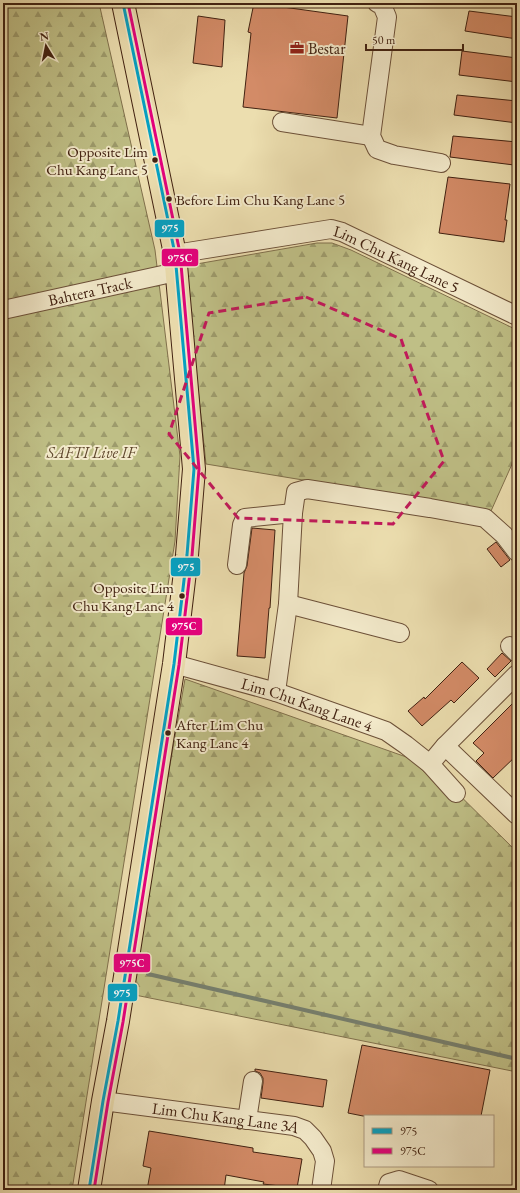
<svg xmlns="http://www.w3.org/2000/svg" width="520" height="1193" viewBox="0 0 520 1193" font-family="'EB Garamond',serif">
<defs>
<pattern id="forest-firs" width="22" height="20" patternUnits="userSpaceOnUse"><rect width="22" height="20" fill="#bfbf86"/><path d="M5 1l3.5 6h-7zM16 11l3.5 6h-7z" fill="#9d9b6c"/></pattern>
</defs>
<rect width="100%" height="100%" fill="#ecdeaf"/>
<filter id="stains"><feTurbulence type="fractalNoise" baseFrequency=".005" numOctaves="4"/><feColorMatrix values="0 0 0 0 .2 0 0 0 0 .09 0 0 0 0 .02 0 0 0 .5 -.17"/></filter>
<radialGradient id="worn" r=".72"><stop offset=".6" stop-color="#630" stop-opacity="0"/><stop offset="1" stop-color="#630" stop-opacity=".3"/></radialGradient>
<path fill="url(#forest-firs)" stroke="#80704c" d="M3,3H99L155,250L180,456L175,541L72,1190H3Z
M317,243H332L351,250L517,330V453L491,511L206,464L185,266Z
M185,679L429,765L517,852V1072L130,994Z"/>
<g fill="none" stroke-linecap="round" stroke-linejoin="round">
<path stroke="#767e6c" stroke-width="4" d="M148,974L517,1059"/>
</g>
<path fill="#d38b67" stroke="#412111" d="M254,3L348,16L337,118L243,107L251,33L248,32Z
M469,11L517,17V39L465,31Z
M198,16L225,20L222,67L193,63Z
M462,51L517,58V82L459,75Z
M457,95L517,101V123L454,115Z
M453,136L517,142L514,165L450,157Z
M448,177L510,184L505,220H507L504,242L439,233Z
M252,528L275,530L270,608H269L265,658L237,656L244,573L247,566Z
M496,542L510,560L501,567L487,549Z
M502,653L511,661L495,677L487,669Z
M462,662L479,678L454,703L451,700L422,726L408,711L424,697L425,699Z
M517,699V755L493,778L476,761L484,753L473,743Z
M362,1045L490,1070L481,1116H363L348,1113Z
M255,1069L327,1080L323,1107L261,1098L263,1083V1078L260,1073L255,1071Z
M149,1131L253,1148V1152L302,1159L297,1188L263,1184L264,1182L226,1175L224,1190H147L151,1168L143,1166Z"/>
<g fill="none" stroke-linecap="round" stroke-linejoin="round">
<defs>
<g id="minor">
<path d="M377,3L382,5L387,17L371,136L377,149L394,155L441,163"/>
<path d="M282,122L371,136"/>
<path id="s1" d="M175,254L331,229L342,232L517,316"/>
<path id="s2" d="M3,310L176,272"/>
<path d="M237,565L242,525L245,518L293,513"/>
<path d="M288,604L400,633"/>
<path d="M510,646L517,653"/>
<path id="s3" d="M174,664L276,692L386,731L406,745L430,764L456,793"/>
<path d="M276,692L288,604L293,513L296,492L307,489L430,508L485,518L504,535L517,552"/>
<path d="M445,746L517,674"/>
<path d="M430,764L445,746L517,815"/>
<path id="s4" d="M103,1101L294,1126L305,1130L313,1138L322,1151L325,1161L321,1190"/>
<path d="M247,1120L253,1081"/>
<path d="M387,1190L389,1183L399,1180L429,1190"/>
</g>
<path id="major" d="M89,1190L103,1101L118,1021L174,664L187,555L194,469L175,254L123,3"/>
</defs>
<use href="#minor" stroke="#6c5038" stroke-width="20"/>
<use href="#major" stroke="#412111" stroke-width="24"/>
<use href="#minor" stroke="#f3eacb" stroke-width="18"/>
<use href="#major" stroke="#ecdeaf" stroke-width="22"/>
<defs>
<path id="bus-1" d="M89,1190L103,1101L118,1021L174,664L187,555L194,469L175,254L123,3"/>
<path id="bus-2" d="M94,1190L108,1102L123,1022L179,665L192,556L199,469L180,253L128,3"/>
</defs>
<use href="#bus-1" stroke="#f3eacb" stroke-width="6"/>
<use href="#bus-2" stroke="#f3eacb" stroke-width="6"/>
<use href="#bus-1" stroke="#03a2c5" stroke-width="3"/>
<use href="#bus-2" stroke="#e5007d" stroke-width="3"/>
</g>
<path fill="none" stroke="#c2185b" stroke-width="3" stroke-dasharray="8 5" stroke-linejoin="round" d="M306,297L401,339L444,461L393,524L238,518L169,434L209,313Z"/>
<defs>
<symbol id="office-bare" viewBox="-9 -9 18 18"><path d="M-6-3h4V-5.5h4V-3h4V5H-6ZM-1-4.5V-3h2v-1.5ZM-6 0V1H6V0Z" fill="#8f2418" stroke="#f3eacb" stroke-width="2.5" paint-order="stroke"/></symbol>
</defs>
<g fill-rule="evenodd">
<use href="#office-bare" x="287" y="38" width="20" height="20"/>
</g>
<g fill="#412111" stroke="#f3eacb" stroke-width="1.5">
<circle cx="155" cy="160" r="3.5"/>
<circle cx="169" cy="199" r="3.5"/>
<circle cx="182" cy="596" r="3.5"/>
<circle cx="168" cy="733" r="3.5"/>
</g>
<g text-anchor="middle" stroke-width="4" stroke-linejoin="round" paint-order="stroke">
<g font-size="15" fill="#412111" stroke="#f3eacb" text-anchor="end">
<text x="148" y="157">Opposite Lim<tspan x="148" dy="18">Chu Kang Lane 5</tspan></text>
<text x="176" y="205" text-anchor="start">Before Lim Chu Kang Lane 5</text>
<text x="174" y="593">Opposite Lim<tspan x="174" dy="18">Chu Kang Lane 4</tspan></text>
<text x="176" y="730" text-anchor="start">After Lim Chu<tspan x="176" dy="18">Kang Lane 4</tspan></text>
</g>
<g font-size="16" fill="#412111" stroke="#f3eacb" text-anchor="start">
<text x="308" y="54">Bestar</text>
</g>
<g font-size="16" fill="#412111" stroke="#f3eacb">
<text dy="6" stroke="none"><textPath href="#s1" startOffset="230">Lim Chu Kang Lane 5</textPath></text>
<text dy="6" stroke="none"><textPath href="#s2" startOffset="89">Bahtera Track</textPath></text>
<text dy="6" stroke="none"><textPath href="#s3" startOffset="139">Lim Chu Kang Lane 4</textPath></text>
<text dy="6" stroke="none"><textPath href="#s4" startOffset="124">Lim Chu Kang Lane 3A</textPath></text>
</g>
<g font-size="16" font-style="italic" fill="#60482e" stroke="#f3eacb">
<text x="91" y="458">SAFTI Live IF</text>
</g>
</g>
<g stroke="#f3eacb" stroke-width="1.5">
<rect x="154" y="219" width="31" height="19" rx="4" fill="#03a2c5"/>
<rect x="161" y="248" width="38" height="19" rx="4" fill="#e5007d"/>
<rect x="170" y="557" width="31" height="20" rx="4" fill="#03a2c5"/>
<rect x="165" y="617" width="38" height="19" rx="4" fill="#e5007d"/>
<rect x="113" y="953" width="38" height="20" rx="4" fill="#e5007d"/>
<rect x="107" y="983" width="31" height="19" rx="4" fill="#03a2c5"/>
</g>
<g font-size="11" text-anchor="middle" font-weight="bold" fill="#fff">
<text x="170" y="232">975</text>
<text x="180" y="262">975C</text>
<text x="186" y="571">975</text>
<text x="184" y="630">975C</text>
<text x="132" y="967">975C</text>
<text x="122" y="997">975</text>
</g>
<rect width="520" height="1193" fill="none" stroke="#ecdeaf" stroke-width="16"/>
<rect x="4" y="4" width="512" height="1185" fill="none" stroke="#412111" stroke-width="2"/>
<rect x="8" y="8" width="504" height="1177" fill="none" stroke="#412111"/>
<rect x="364" y="1115" width="130" height="52" fill="#f3eacb" stroke="#ac9a81"/>
<rect x="372" y="1128" width="20" height="6" fill="#03a2c5" stroke="#ac9a81"/>
<text x="400" y="1135" font-size="12" fill="#412111">975</text>
<rect x="372" y="1148" width="20" height="6" fill="#e5007d" stroke="#ac9a81"/>
<text x="400" y="1155" font-size="12" fill="#412111">975C</text>
<g transform="translate(46 46) rotate(350)" stroke="#f3eacb" stroke-width="3" paint-order="stroke">
<path d="M0-3L7 15L0 10L-7 15Z" fill="#412111"/>
<text y="-6" font-size="11" font-weight="bold" text-anchor="middle" fill="#412111">N</text>
</g>
<path d="M366 44v6h97v-6" fill="none" stroke="#412111" stroke-width="2"/>
<text x="372" y="44" font-size="12" fill="#412111" stroke="#f3eacb" stroke-width="3" paint-order="stroke">50 m</text>
<rect width="100%" height="100%" filter="url(#stains)"/>
<rect width="100%" height="100%" fill="url(#worn)"/>
</svg>
